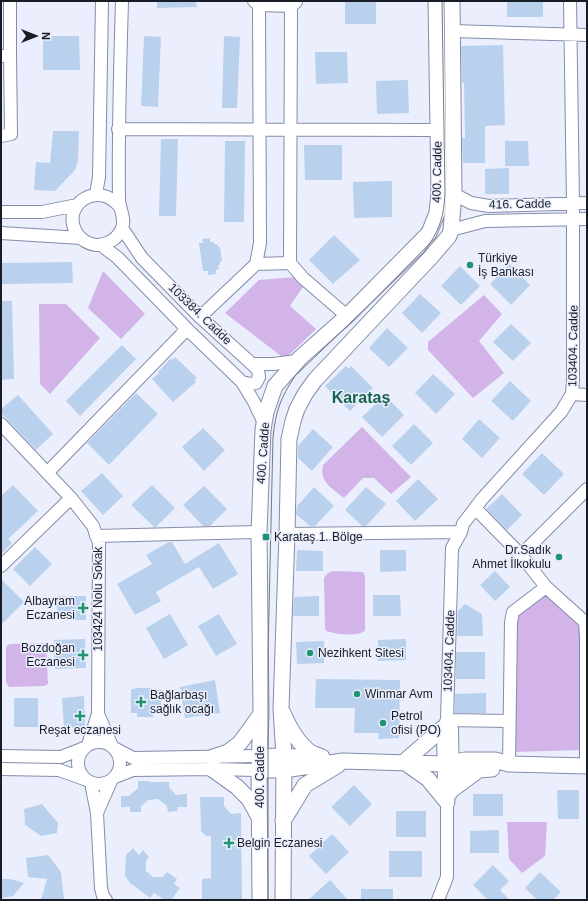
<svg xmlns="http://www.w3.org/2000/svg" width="588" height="901" viewBox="0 0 588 901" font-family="Helvetica,sans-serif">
<rect width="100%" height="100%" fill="#ebeffd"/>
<path fill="#d2b4e8" d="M103,271L145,314L121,339L88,308Z
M296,277L303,287L290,306L316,329L285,359L225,313L259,280Z
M484,295L502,314L479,341L504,373L473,398L428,350V342Z
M39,304H66L100,338L50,394L40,384Z
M362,427L411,477L391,494L374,478H363L344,498C332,488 319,482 323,465Z
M332,571L363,572L365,576V631C355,637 337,634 326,631L325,628L324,578L327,574Z
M547,593L553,597L579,626L580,750L514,752L516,617L534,601Z
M44,643L46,645L48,684L44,686L9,687L6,682V647L9,644Z
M507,822H547L545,856L522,873L509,859Z"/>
<path fill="#b9d1ec" d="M157,1H196L197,7L157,8Z
M345,1H376V24H345Z
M507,1H543V17H507Z
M43,36H79L80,70H43Z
M144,36L161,37L158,107L141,106Z
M224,36L240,37L237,108H222Z
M503,45L505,125L485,126V163H463L462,138H465L464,83H462L461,46Z
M315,52H347L348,83L316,84Z
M408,80L409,113L377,114L376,81Z
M53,131H79L78,161L75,170L55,191L34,190L36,162L50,163Z
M161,139H178L176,216H159Z
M225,141H245L244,222H224Z
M505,141H528L529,166H505Z
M304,145H342V180H305Z
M509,168V194H485V169Z
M392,181V217L354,218L353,182Z
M334,235L360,260L333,284L309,260Z
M210,238V242H214V244H217L218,247H220L222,261H220V265H218L219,269L216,270V274L208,275V271H203L199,243H203L202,239Z
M72,262L73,283L1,284V263Z
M510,264L530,285L511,305L490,284Z
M460,266L480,286L461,305L441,286Z
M420,294L441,313L422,333L402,313Z
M1,301H12L14,379L1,380Z
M511,324L531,343L513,361L493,342Z
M387,328L408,348L389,367L369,348Z
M122,345L136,359L80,416L66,401Z
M175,357L197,378L195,380L196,382L173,402L152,379L159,373L158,372L171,358L172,360Z
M346,366L349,369L351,366L373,388L350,411L325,386Z
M433,374L455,394L436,414L415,393Z
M510,381L531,401L513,421L491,401Z
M136,393L158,414L109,465L87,443Z
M18,395L53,434L36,450L1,413V409Z
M385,395L404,415L382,437L362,417Z
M479,419L500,438L482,458L462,439Z
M414,424L433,443L411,465L392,446Z
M203,428L225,450L204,471L182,447Z
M313,429L333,447L312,471L298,458V446Z
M542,453L564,474L544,495L522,474Z
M102,473L123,496L103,515L81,491Z
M418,479L438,499L415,521L396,501Z
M13,485L38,511L8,539L12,543L1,554V496Z
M152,485L175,508L156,527H154L131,505Z
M204,486L227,509L210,526H203L183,505Z
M314,487L334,506L315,526H310L296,514L297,506Z
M366,487L386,504L366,526H362L345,510Z
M502,494L522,515L507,530L486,509Z
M169,542H172L185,564L219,543L238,574L213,589L199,567L156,592L161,601L135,615L117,584L152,564L146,555Z
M35,547L52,564L30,586L13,569Z
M297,550L323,551V571H296Z
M380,550H406V571L380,572Z
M495,571L510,587L495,601L480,585Z
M1,579L24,602L1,625Z
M373,595H400L401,616H373Z
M57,596H86V620H57Z
M319,596V616H293L294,597Z
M465,604L482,614L483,636H457L458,611Z
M170,614L188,645L164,659L146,628Z
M219,614L237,644L216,656L198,626Z
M85,639L86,668L55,669L54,640Z
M406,639V660L378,661V640Z
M324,641V663L297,664L296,642Z
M456,652H485V679H456Z
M316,679L400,680L399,738L378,739L379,733H354L355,708H315Z
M215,680L220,713L185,718L180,687Z
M135,688H152V690H161V712H153V717H137V713H131V689H135Z
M486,693V713H455V694Z
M84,696L85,727L64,728L62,698Z
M14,698H38V727H14Z
M138,781H149V782H169V787L176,795L187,794V807H177L178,811L168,812L167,806L158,799L148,800L141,806V812H130V807H121V796H129L138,788Z
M354,785L372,804L350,826L331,807Z
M557,790H579V819H558Z
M473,794H503V816H473Z
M200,797H224V806L231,814L241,813L242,900H202V879L211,878V836H206L201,831Z
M42,804L58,823L57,833L41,836L25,825L24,809Z
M396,811H426V837H396Z
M499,830V853H470V831Z
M332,834L349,852L326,874L309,856Z
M133,848L139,855L143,850L149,857L146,861V871L153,877H163L167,872L177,879L174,884L180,888L171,900H164L154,893L150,898L130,883L125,876L126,855Z
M389,851H422V877H389Z
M48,855L61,872L64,900H41L47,879L28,877L26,858Z
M493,865L509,881L500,890L510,900H488L473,885Z
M540,872L561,892L553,900H537L525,888Z
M1,879H10L24,883L13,896L1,898Z
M330,880L348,900H308Z
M361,889H393V900H361Z"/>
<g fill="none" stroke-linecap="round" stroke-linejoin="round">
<defs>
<path id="minor" d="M254,1L259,5L291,6L296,2
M291,6L290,263L303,278L347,316
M452,31L587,35
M1,56H10V1
M118,129L438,130
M1,136L11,134L10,56
M96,194L99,177L102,1
M454,194L471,203L489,206L587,203
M120,207C98,179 61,205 76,232C80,239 88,244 96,245C107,245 118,239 122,228C126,218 119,209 119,198C118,133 120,67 122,1
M1,212H42L77,205
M122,228L142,258L200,317L252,364H273L297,361
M451,230L485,221L587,219
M1,233L81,238
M101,245L118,258L187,329L242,382L254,402L264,423
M256,264L290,263
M200,317L256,264L260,243L259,5
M242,382L251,384L256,383L259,377L258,370L252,364
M572,394L587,395
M1,424L71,498L93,526L99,543L98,714L88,745
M47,473L187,329
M475,508L521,555L546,587L585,622L586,636V766
M287,534L461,532
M96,536L259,532
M521,555L587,489
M1,566L71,498
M98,714L112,746
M447,720L452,729L453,789L450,795
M447,720L509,721
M78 763a21 21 0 1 1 42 0a21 21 0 1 1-42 0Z
M116,749L133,758L260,756
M1,756L61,757L84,748
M509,764L511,622L513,612L546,587
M1,769L59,770L87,780
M115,777L133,770L212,769L259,770
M91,783L97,813L101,888L103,896L106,900
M97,813L111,781
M438,900L447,877V802L444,787L443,728L447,720L452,548L461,532L463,524L482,499L561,412L572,394L573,380V203L570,1"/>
<path id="major" d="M283,713C289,727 298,743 310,752C313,754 318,755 322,757
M443,728L404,762L428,779L447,802
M260,756L321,757
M213,757L228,752L240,743L261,714
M445,765L465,771L492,769
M212,769L237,787L249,799L259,817
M259,770H284L343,761L443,764L465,760H495L509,764L587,766
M453,789L479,770
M283,821L305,785L338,765
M260,900L259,770L261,713L259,532L263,430L266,412L275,386L300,358L347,316L429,233L437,213L439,193L436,1
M283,900L284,757L281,708L287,534L289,439L293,421L297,409L305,394L315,380L431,257L449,236L451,230L454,194L452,1"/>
</defs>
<use href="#minor" stroke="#838caa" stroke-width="14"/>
<use href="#major" stroke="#838caa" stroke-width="17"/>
<use href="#minor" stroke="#fff" stroke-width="12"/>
<use href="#major" stroke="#fff" stroke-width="15"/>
<path stroke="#737784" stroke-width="1" d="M268,900V653L273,437C276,410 280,399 295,376L424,252C439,231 444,218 445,192L442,1"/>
</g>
<g fill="#219375" stroke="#ebeffd" stroke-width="1.5">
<circle cx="470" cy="265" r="4"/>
<rect x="262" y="533" width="8" height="8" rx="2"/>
<circle cx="559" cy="557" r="4"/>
<path d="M81 602h4v4h4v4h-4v4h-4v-4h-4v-4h4z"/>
<circle cx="310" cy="653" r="4"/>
<path d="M81 649h4v4h4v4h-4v4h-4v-4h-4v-4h4z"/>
<circle cx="357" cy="694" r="4"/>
<path d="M139 696h4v4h4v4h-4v4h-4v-4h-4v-4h4z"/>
<path d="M78 710h4v4h4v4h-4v4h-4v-4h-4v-4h4z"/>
<circle cx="383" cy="723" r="4"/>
<path d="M227 837h4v4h4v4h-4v4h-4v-4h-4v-4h4z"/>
</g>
<g text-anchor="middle" stroke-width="3" stroke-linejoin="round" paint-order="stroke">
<g font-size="12" fill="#191d28" stroke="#ebeffd">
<text transform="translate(437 172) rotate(-89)" y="4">400. Cadde</text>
<text transform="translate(520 204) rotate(-1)" y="4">416. Cadde</text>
<text transform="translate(200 314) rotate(44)" y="4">103384. Cadde</text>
<text transform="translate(573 346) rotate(-89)" y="4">103404. Cadde</text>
<text transform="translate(263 453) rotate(-86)" y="4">400. Cadde</text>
<text transform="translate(98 599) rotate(-90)" y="4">103424 Nolu Sokak</text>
<text transform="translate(449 651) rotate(-88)" y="4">103404. Cadde</text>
<text transform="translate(260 777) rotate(-90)" y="4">400. Cadde</text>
</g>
<g font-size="12" fill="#191d28" stroke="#ebeffd" text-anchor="start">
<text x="478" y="262">Türkiye<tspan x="478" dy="14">İş Bankası</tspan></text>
<text x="274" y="541">Karataş 1. Bölge</text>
<text x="551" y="554" text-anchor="end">Dr.Sadık<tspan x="551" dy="14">Ahmet İlkokulu</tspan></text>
<text x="75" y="605" text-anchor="end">Albayram<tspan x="75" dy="14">Eczanesi</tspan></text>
<text x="75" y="652" text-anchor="end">Bozdoğan<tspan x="75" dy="14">Eczanesi</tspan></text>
<text x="318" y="657">Nezihkent Sitesi</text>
<text x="365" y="698">Winmar Avm</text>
<text x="150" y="699">Bağlarbaşı<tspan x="150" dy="14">sağlık ocağı</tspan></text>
<text x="391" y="720">Petrol<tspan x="391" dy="14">ofisi (PO)</tspan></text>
<text x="80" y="734" text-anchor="middle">Reşat eczanesi</text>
<text x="237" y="847">Belgin Eczanesi</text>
</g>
<g font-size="16" font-weight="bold" fill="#17634f" stroke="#ebeffd">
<text x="361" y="403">Karataş</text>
</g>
</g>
<rect width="588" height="901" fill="none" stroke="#191d28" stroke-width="4"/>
<g transform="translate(36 36) rotate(90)" stroke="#ebeffd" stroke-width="3" paint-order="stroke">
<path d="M0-3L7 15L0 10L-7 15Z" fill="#191d28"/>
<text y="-6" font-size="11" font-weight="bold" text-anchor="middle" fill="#191d28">N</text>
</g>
</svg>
